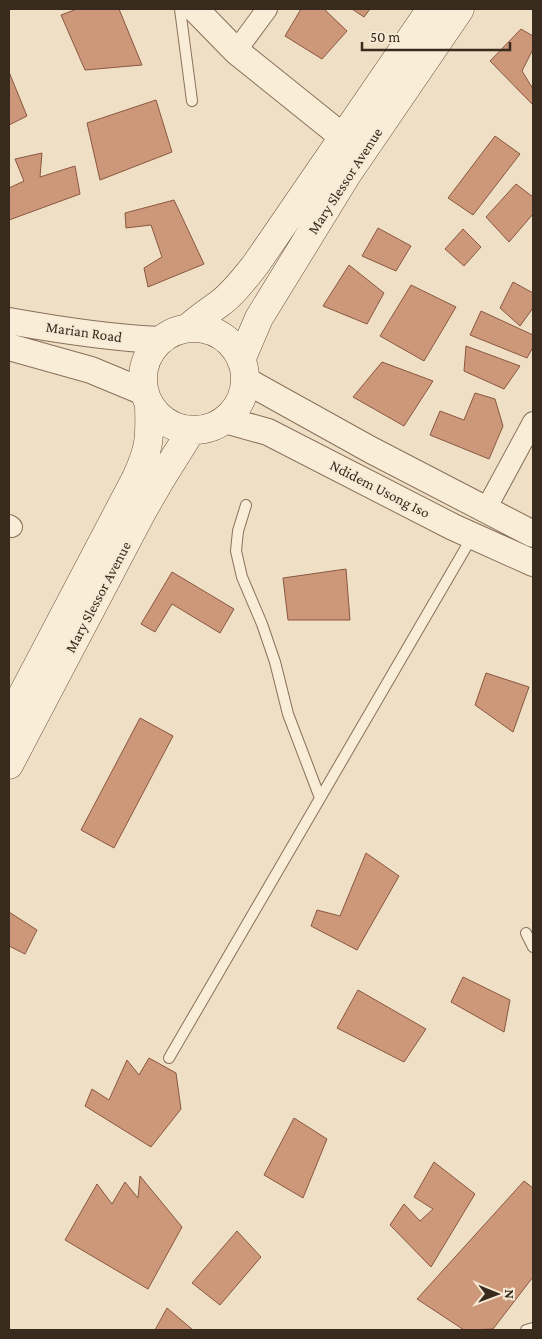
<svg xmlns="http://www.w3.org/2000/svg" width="542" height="1339" viewBox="0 0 542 1339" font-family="'Crimson Pro',serif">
<rect width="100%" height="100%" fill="#efdfc4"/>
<path fill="#cd977a" stroke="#895840" d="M77,9H119L142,65L85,70L61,15Z
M301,9H324L347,31L322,59L285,36Z
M352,9H370L364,17Z
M521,29L533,36V49L522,71L533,89V105L490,61Z
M9,72L27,116L9,125Z
M156,100L172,152L100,180L87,123Z
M495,136L520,154L473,215L448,198Z
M42,153L40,177L75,166L80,194L9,220V188L24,181L15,159Z
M516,184L533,197V214L509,242L486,217Z
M174,200L204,264L148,287L144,268L162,257L151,225L126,228L125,213Z
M378,228L411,246L396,271L362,256Z
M463,229L481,247L464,266L445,249Z
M349,265L384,293L367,324L323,306Z
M513,282L533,293V308L520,326L500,308Z
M411,285L456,307L424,361L380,336Z
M481,311L533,335V347L527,358L470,335Z
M466,346L520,366L504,389L464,371Z
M382,362L433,381L404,426L353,397Z
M475,393L495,399L503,426L489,459L430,435L440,411L464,420Z
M346,569L350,620H288L283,578Z
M172,572L234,609L220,633L172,604L155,632L141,624Z
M486,673L529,687L513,732L475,705Z
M140,718L173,736L114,848L81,830Z
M366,853L399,876L357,950L311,926L317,910L340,916Z
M9,912L37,930L25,954L9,946Z
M463,977L510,1000L504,1032L451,1002Z
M358,990L426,1029L404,1062L337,1028Z
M149,1058L176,1073L181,1109L151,1147L85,1106L92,1089L109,1100L127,1060L139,1075Z
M294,1118L327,1139L303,1198L264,1175Z
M434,1162L475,1194L431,1267L390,1225L404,1204L420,1221L433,1209L414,1197Z
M140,1176L182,1227L148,1289L65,1240L97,1184L112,1204L125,1182L138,1198Z
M524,1181L533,1188V1277L493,1329L464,1330L417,1299Z
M237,1231L261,1257L220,1305L192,1283Z
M167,1308L193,1330H155Z"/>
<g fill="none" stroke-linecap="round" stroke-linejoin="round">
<defs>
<path id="service" d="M180,9L192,101
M246,505L238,531L236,551L242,577L262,624L275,662L288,714L320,798
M526,933L533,947
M169,1058L472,537
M526,1330L533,1328"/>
<path id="minor" d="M236,51L267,9
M486,509L533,422
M9,525L12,527"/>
<path id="tertiary" d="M195,9L236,51L343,137
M9,321C59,330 109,338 161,340
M9,347L91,370L144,392
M245,380L371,450L533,534
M225,420L268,432L453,527L533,563"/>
<path id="secondary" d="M188,328C197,319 208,312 219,304C233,294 245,278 256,264L431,9
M143 379a51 51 0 1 1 102 0a51 51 0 1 1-102 0Z
M241,360L259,318L348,173L460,9
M9,720L136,478C150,448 150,437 149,404
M9,765L142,512L161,479L191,431"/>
</defs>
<use href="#service" stroke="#89705a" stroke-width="12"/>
<use href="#minor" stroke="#89705a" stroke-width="22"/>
<use href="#tertiary" stroke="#89705a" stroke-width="28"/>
<use href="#secondary" stroke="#6b513e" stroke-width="29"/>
<use href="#service" stroke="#f9edd8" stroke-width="10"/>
<use href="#minor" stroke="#f9edd8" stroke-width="20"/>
<use href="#tertiary" stroke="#f9edd8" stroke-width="26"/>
<use href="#secondary" stroke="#f9edd8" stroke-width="28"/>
</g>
<g text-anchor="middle" stroke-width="4.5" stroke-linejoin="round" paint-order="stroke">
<g font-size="15" fill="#392a1e" stroke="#f6ead4">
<text transform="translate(345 181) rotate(-57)" y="5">Mary Slessor Avenue</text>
<text transform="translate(84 332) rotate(8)" y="5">Marian Road</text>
<text transform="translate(380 489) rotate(27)" y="5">Ndidem Usong Iso</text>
<text transform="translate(98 597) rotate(-62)" y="5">Mary Slessor Avenue</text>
</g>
</g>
<rect width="542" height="1339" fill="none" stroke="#392a1e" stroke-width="20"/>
<g transform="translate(497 1294) rotate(91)" stroke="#f6ead4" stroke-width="4" paint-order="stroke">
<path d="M0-4L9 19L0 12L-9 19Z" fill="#392a1e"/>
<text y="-8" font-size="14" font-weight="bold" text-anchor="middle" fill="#392a1e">N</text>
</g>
<path d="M362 42v8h148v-8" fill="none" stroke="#392a1e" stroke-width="2.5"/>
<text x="370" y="42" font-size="15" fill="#392a1e" stroke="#f6ead4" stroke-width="4" paint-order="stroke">50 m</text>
</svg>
